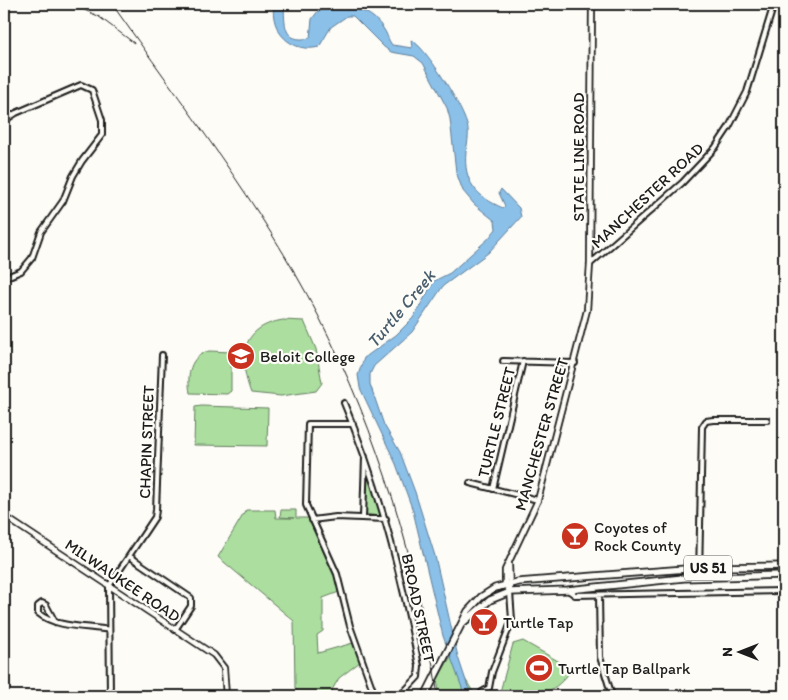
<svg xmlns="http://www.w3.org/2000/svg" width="788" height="700" viewBox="0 0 788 700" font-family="Itim,sans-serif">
<rect width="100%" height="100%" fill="#fdfcf7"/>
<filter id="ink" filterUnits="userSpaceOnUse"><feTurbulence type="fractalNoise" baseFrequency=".02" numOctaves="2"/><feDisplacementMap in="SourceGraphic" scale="10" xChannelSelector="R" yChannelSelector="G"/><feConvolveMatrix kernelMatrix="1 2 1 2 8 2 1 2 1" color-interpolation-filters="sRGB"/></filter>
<g filter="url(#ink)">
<path fill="#abde9f" stroke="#647d5e" d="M283,320L304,321L316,349L322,383L316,391L281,396L251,393C238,359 240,327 283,320Z
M209,351L231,352V391L227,394L190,393C187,376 189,356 209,351Z
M201,406L268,408L267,446L194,445L195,407Z
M368,474L381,513L378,516L366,514Z
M246,510H275L276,518H294L280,517L281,510H296V518H308L334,573L339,592L323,598V631L317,635L318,653L353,643L360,662L339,678L332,690L338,696H301L295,688L294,621L218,557Z
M523,641L572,669C559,688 545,696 522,696C514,696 507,697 500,692L513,644Z
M451,656L475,695L490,694L491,696H440L437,680Z"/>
<path fill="#8bc0e9" stroke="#5f7e97" d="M274,4H284C285,23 282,44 310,38L312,19L318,11C343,8 366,3 383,28C387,33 388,40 392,45L412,48L411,40C426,46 466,112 468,129C469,138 467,144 466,152C463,182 477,197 503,208L505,206L499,193L501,189L519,208L521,217L488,253L443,286L412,332L374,366L370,374V384L384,425L400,452L415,492L435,556L458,657L468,687L474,696H465L443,636L413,511L396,464L360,388L358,375L364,358L396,335L413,318L434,281L450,273L489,238L496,229L495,221L474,204L463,191L456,172L450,119L447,108L423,63L414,56L391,52L384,47L353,16H347L331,27L319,47C292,54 269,31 274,4Z"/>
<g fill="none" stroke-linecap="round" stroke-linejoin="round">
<defs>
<path id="minor" d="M4,121L16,113L81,85L92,90L102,120V135L82,161L73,176L63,201L41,232L32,258L21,271L4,278
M590,264L682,183L715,148L729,127L747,92L774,4
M503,361L575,363
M344,403C380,488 402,576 419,666L418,677L400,696
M353,424H308L306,505L337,574L350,626L375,696
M470,483L538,500
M493,489L523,361
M363,518L365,457
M312,520L336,517L386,519
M129,556L191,598V606L175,630
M699,577L702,427L706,421L713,420H767
M568,590L575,595L784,591
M599,595L600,657L612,696
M55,622L46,605L42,603L38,606V613C56,628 87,626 109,630
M482,692L489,688L492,672L512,620L510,592
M110,696L109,586L155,517L156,510L162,355"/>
<path id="tertiary" d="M4,516L214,655L224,668L226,696
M509,564L510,592
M510,592L505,584V570L538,500L587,310L590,264L592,4"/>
<path id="primary" d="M464,622L490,600L510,592L568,590L684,578L784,575
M425,696L468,611L481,597L495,588L518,582L633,573L712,567L784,566"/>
</defs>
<use href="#minor" stroke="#1c1c1c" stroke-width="8"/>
<use href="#tertiary" stroke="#1c1c1c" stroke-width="8"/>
<use href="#primary" stroke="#1c1c1c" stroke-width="9"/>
<use href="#minor" stroke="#fdfcf7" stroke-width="4"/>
<use href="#tertiary" stroke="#fdfcf7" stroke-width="4.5"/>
<use href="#primary" stroke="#fdfcf7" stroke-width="5.5"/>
<path stroke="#1c1c1c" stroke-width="1" d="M71,4L98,16L134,43
M112,4C183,105 261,205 318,315C379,434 418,565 438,696"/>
</g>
</g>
<defs>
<symbol id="university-disc" viewBox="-11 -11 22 22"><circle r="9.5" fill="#c8321e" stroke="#fdfcf7"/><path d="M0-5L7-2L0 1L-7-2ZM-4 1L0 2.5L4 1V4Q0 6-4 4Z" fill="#fff"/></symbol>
<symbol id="bar-disc" viewBox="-11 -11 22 22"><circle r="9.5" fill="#c8321e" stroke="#fdfcf7"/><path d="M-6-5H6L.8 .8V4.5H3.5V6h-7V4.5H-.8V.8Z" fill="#fff"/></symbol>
<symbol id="stadium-disc" viewBox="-11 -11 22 22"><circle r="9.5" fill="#c8321e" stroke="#fdfcf7"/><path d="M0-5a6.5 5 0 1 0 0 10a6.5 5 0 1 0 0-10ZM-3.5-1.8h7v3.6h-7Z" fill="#fff"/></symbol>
</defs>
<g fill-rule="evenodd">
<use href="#university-disc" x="225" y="340" width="32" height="32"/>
<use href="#bar-disc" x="559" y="520" width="32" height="32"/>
<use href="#bar-disc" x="468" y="606" width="32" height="32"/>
<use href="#stadium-disc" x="523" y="652" width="32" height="32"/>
</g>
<g text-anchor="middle" stroke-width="4.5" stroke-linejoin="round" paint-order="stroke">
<rect fill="#fdfcf7" stroke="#605f5e" stroke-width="1" x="684" y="555.5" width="48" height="25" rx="4"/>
<g font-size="15" font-weight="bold" fill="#1c1c1c">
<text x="708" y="573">US 51</text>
</g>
<g font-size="16" fill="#1c1c1c" stroke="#fdfcf7">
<text transform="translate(578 157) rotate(-90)" y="6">STATE LINE ROAD</text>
<text transform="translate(647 195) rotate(-43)" y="6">MANCHESTER ROAD</text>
<text transform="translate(496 422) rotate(-76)" y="6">TURTLE STREET</text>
<text transform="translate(541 434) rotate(-74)" y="6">MANCHESTER STREET</text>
<text transform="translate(146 442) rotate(-88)" y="6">CHAPIN STREET</text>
<text transform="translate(123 580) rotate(34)" y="6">MILWAUKEE ROAD</text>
<text transform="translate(419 608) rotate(78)" y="6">BROAD STREET</text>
</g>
<g font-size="16" fill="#1c1c1c" stroke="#fdfcf7" text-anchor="start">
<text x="260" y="362">Beloit College</text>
<text x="594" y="533">Coyotes of<tspan x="594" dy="18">Rock County</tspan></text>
<text x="503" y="628">Turtle Tap</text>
<text x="558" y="674">Turtle Tap Ballpark</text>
</g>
<g font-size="18" font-style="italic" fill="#485e6e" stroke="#fdfcf7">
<text transform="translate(401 309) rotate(-50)" y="6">Turtle Creek</text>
</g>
</g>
<rect width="788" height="700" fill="none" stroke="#fdfcf7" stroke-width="20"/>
<rect x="10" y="10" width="768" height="680" fill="none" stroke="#1c1c1c" stroke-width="2" filter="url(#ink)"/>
<g transform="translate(740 652) rotate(270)" stroke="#fdfcf7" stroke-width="4" paint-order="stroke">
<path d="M0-4L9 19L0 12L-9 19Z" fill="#1c1c1c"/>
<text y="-8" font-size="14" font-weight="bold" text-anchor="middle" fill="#1c1c1c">N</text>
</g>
</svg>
